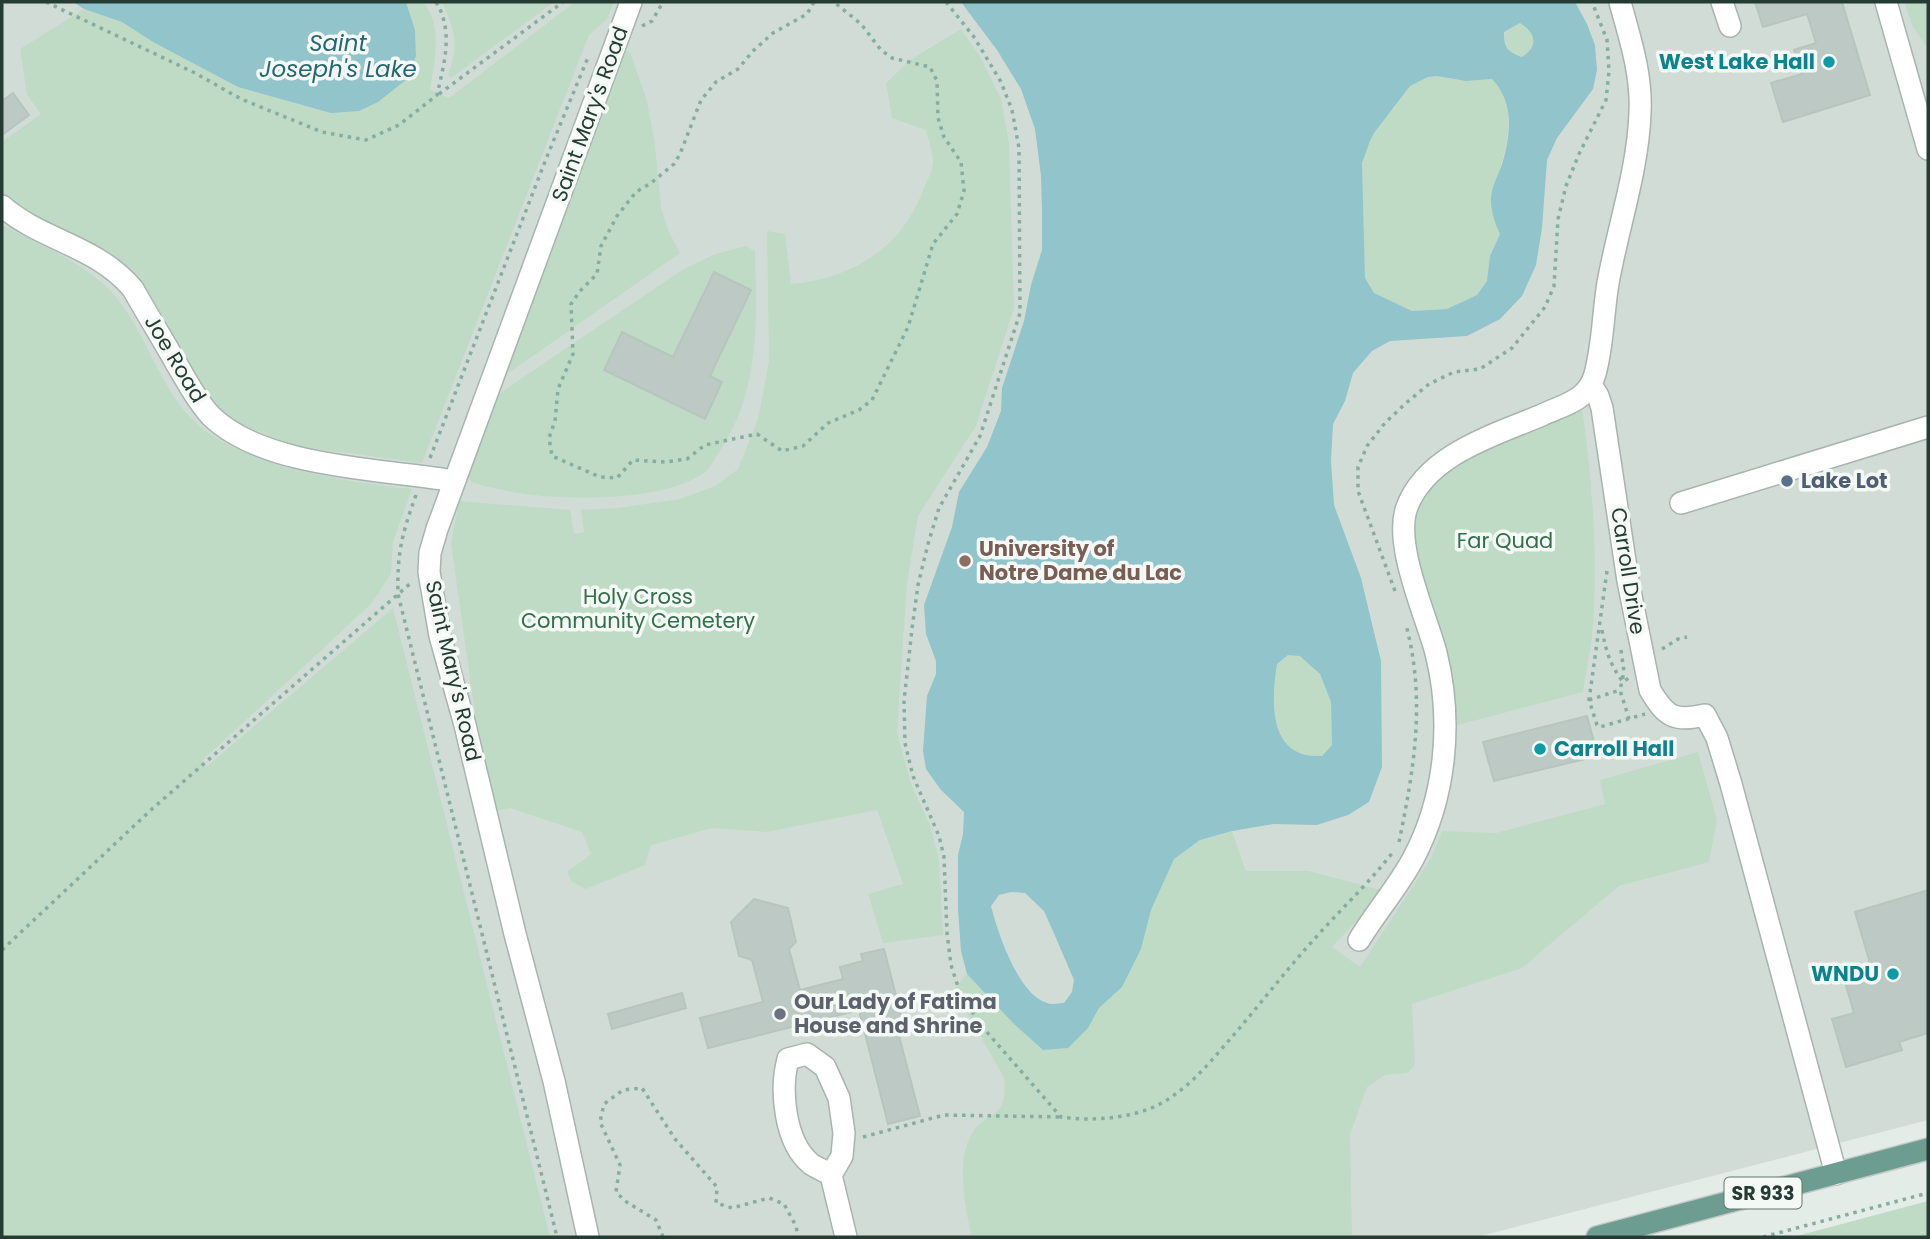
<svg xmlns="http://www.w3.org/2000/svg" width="1930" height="1239" viewBox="0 0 1930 1239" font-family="Poppins,sans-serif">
<rect width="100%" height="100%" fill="#e4ece8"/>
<path fill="#d2dcd7" d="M2,2H1928V1120L1477,1237H2Z"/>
<path fill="#bfdbc6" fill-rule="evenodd" d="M406,2H423C443,26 435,61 430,89L449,98L575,2H614L607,19L589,35L422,463L295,446L228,419L193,375L166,320L131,269L107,251L34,218L2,195V142L41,114L27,95L20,49L84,9L122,22L153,42L238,87L416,56L415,30Z
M442,2H554L451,78L448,75C459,45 455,30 442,2Z
M1904,2H1928V49L1912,25Z
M1520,23C1536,33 1539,46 1522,57C1507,52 1505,47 1504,32Z
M961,29L981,58L1001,99L1009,142L1014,308L976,426L918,516L907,583L897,732L911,784L930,825L939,859L943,935L883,943L868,894L903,884L877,810L767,832L712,828L651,845L645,865L586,889L572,882L567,872L591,854L582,832L510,808L496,811L473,718L475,713L451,544L459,501L570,510L574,534L584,532L581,510L617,508L680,499L715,486L738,469L758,419L769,361L767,231L785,234L791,284C850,279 899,250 922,193C925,184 933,172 933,162C933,152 928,140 926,130L892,118L886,83L910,60Z
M624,50L630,52L647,101L655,145L661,208L668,230L680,253L510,372L505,369Z
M1437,76L1466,81L1492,79C1535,125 1478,182 1500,234L1490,256L1488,281L1477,295L1447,309L1412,311L1374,293L1365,278L1362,163L1370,141L1374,133L1410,86L1428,77Z
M2,225C38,244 88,264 115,296C144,330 156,376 184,410C229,467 344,481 412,489L393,542L391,574L371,604L203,760L206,767L393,608L550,1237H2Z
M746,246L755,251C757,320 760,391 720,451C715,457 711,468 705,472C663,504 552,501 502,490C492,488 481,485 471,482L466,473L497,395L682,270L715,254ZM714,272L751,290L710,376L722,383L705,419L673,357Z
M1582,408C1592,478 1598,552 1593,623C1592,646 1586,670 1583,692L1454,726L1409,522C1412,514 1415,504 1420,497C1456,452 1529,429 1582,408Z
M1288,655H1300L1320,674L1331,702L1332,745L1322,756C1268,759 1271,702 1277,664Z
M1698,752L1717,820L1709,862L1619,886L1522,968L1412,1004L1415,1066L1407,1073L1385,1075L1367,1087L1350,1135L1352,1237H972C965,1210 956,1161 971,1135C985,1109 1009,1122 1004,1078L954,989L967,974L1013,1023L1042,1049L1088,1028L1099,1008L1122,986L1141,949L1151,910L1174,859L1200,840L1232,831L1246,871H1308L1385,891L1332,947L1360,967L1431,858L1442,831L1496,833L1605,804L1600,780Z
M1928,1201V1237H1793Z"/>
<path fill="#91c4cb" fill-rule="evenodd" d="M73,2H406L415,30L416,56L407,79L378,102L359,111L331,113L238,87L153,42L122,22L84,9Z
M961,2H1575L1587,24L1595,45L1597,70L1593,89L1557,138L1547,160L1542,228L1536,265L1522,296L1500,319L1467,336L1390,341L1372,351L1353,373L1345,401L1333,424L1331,461L1334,505L1361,578L1381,661L1382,767L1369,802L1348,815L1317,825L1273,824L1232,831L1200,840L1174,859L1151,910L1141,949L1122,987L1099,1008L1088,1028L1068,1048L1043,1050L1013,1023L967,974L961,951L958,909V855L963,834L964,812L941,790L926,769L923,751L927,696L936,674V661L926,634L924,605L952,527L959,492L987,447L1001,411L1002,388L1024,321L1031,285L1042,250V212L1041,176L1035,129L1021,89L997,50ZM1520,23C1536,33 1539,46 1522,57C1507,52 1504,47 1504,32ZM1437,76L1466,81L1492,79C1514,102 1511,132 1503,161C1500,172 1492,185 1491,197C1490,209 1495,223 1500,234L1490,256L1487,281L1477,295L1447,309L1412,311L1374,293L1365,278L1362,163L1370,141L1374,133L1410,86L1428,77ZM1288,655L1300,656L1320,674L1331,702L1332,745L1322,756C1268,759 1271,702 1277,664ZM1011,892L1025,893L1044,911L1056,938L1074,980L1072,992L1064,1003C1059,1003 1052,1005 1047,1003C1018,994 998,933 991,906L999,895Z"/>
<path fill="#bcc9c4" stroke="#b7c5bf" stroke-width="2" d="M1755,2H1842L1870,95L1783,122L1771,83L1802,74L1794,50L1816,43L1807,14L1763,27Z
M13,93L29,115L2,135V101Z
M714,272L751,290L710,376L722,382L705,419L604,370L622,332L673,357Z
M1587,716L1598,756L1494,781L1483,742Z
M1928,890V1033L1899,1042L1902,1050L1846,1067L1832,1019L1854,1013L1844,979L1872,970L1855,912Z
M754,899L788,908L796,942L789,949L800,990L843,979L840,967L863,961L861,954L884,949L905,1030L898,1032L920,1116L888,1124L859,1010L708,1048L700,1018L763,1002L752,960L739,956L731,922Z
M682,993L686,1008L612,1029L608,1014Z"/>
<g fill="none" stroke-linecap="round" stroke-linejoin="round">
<defs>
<path id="minor" d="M1722,2L1730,26
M1886,2L1928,149
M2,206C42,241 96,245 133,289C147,314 162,338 176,363C187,381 196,400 211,416C264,468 384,469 454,481
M1591,385L1598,396L1602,408L1628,581L1650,690C1666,717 1674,722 1705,715L1717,738L1731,784L1836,1174
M1681,503L1928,427
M1359,940C1376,912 1398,887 1413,859C1446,797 1453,721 1436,653C1426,615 1393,544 1407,507C1427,454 1495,435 1542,415C1554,409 1570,405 1581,396C1587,391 1593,382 1595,374C1603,345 1603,313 1608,283C1618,227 1638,170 1640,113C1642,74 1630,39 1620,2
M831,1175C825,1171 817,1168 811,1164C784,1142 780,1089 788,1059L807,1054L825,1067L839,1098L844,1133L842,1156L831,1175L846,1237
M588,1237L554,1081L515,934L465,725L440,636L429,572L430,553L437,529L631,2"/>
<path id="major" d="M1597,1237L1928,1149"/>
</defs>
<use href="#minor" stroke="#a7b4af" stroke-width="24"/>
<use href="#major" stroke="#c2c8c6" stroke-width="24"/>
<path stroke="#87aca0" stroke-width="3.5" stroke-dasharray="3.5 5" stroke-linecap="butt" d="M46,2L195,73L241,99L322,132L366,140L399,125L437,95C444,64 454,31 436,2
M814,2L807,14L773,33L753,51L738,69L716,82L701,100L680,154L674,164L651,183L636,192L617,216L601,246L597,274L580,291L571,304L573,354L558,389L555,421L549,438L552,456L600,477L617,478L633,460L666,462L687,459L705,445L757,434L782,451L803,446L828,423L859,410L872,400L908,327L933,244L957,214L964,191L961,162L944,137L938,118L937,81L930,67L892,58L881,50L861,24L834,2
M946,2L974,37L1001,82L1012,110L1019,148L1020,313L980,436L939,508L928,544L918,585L912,629L904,701L905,743L913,776L939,836L944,857L947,933L951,965L959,990L979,1023L1061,1117C1096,1122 1141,1118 1170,1098C1191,1084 1208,1065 1224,1046C1256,1010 1285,971 1318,935C1343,907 1370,882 1393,852
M642,26L652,21L663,2
M439,94L563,2
M430,458L546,159L589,55
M416,495C402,534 397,552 398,594L557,1237
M1607,571L1589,700L1597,725L1600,727L1645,714
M1395,591L1358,491V467L1367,446L1385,423L1406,403L1429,384L1454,372L1480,369L1512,348L1545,307L1554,286L1558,219L1566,186L1579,154L1606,100L1609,71L1607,40L1592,2
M1602,630C1606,651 1610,665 1623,682L1630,677
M1662,649L1678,639L1687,637
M1621,650L1624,672L1620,690L1629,719
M1589,700L1620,690
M1399,842C1414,769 1426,700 1406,625
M2,950L152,809L412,582
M863,1137L944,1115L1061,1117
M663,1237L656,1220L625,1201L616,1192L620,1165L600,1122L604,1104L623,1090L642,1088L675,1139L717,1187L716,1203L732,1208L769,1198L784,1204L796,1226L798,1237
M1763,1237L1928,1193"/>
<use href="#minor" stroke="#fff" stroke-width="21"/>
<use href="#major" stroke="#6d9d90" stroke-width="21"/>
</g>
<g fill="#0f9aa8" stroke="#f4f9f6" stroke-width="2.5">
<circle cx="1829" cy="62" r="7"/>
<circle cx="1540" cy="749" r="7"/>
<circle cx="1893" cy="974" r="7"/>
</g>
<circle fill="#5c6f8a" stroke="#f4f9f6" stroke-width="2.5" cx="1787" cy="481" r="7"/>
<circle fill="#8d6e63" stroke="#f4f9f6" stroke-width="2.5" cx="965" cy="561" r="7"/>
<circle fill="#6b7280" stroke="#f4f9f6" stroke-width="2.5" cx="780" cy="1014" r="7"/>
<g text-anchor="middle" stroke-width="7" stroke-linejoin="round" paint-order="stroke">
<rect fill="#f4f9f6" stroke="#63756f" stroke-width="2" x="1724.5" y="1177.5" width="77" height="31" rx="5"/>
<g font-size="19" font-weight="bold" fill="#253c35">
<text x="1763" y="1200">SR 933</text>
</g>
<g font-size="21" font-weight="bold" fill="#0d838f" stroke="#f4f9f6" text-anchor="end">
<text x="1815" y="69">West Lake Hall</text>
<text x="1554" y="756" text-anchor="start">Carroll Hall</text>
<text x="1879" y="981">WNDU</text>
</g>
<g font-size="21" fill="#253c35" stroke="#f4f9f6">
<text transform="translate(590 114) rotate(-70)" y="7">Saint Mary's Road</text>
<text transform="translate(175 359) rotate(59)" y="7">Joe Road</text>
<text transform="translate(1628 571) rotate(81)" y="7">Carroll Drive</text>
<text transform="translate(453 671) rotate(77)" y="7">Saint Mary's Road</text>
</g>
<g font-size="21" font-weight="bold" fill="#4e5e75" stroke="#f4f9f6" text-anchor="start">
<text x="1801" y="488">Lake Lot</text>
</g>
<g font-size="21" fill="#336f49" stroke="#f4f9f6">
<text x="1505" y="548">Far Quad</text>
<text x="638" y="604">Holy Cross<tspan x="638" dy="24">Community Cemetery</tspan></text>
</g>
<g font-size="21" font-weight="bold" fill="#785e54" stroke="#f4f9f6" text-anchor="start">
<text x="979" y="556">University of<tspan x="979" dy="24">Notre Dame du Lac</tspan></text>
</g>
<g font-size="21" font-weight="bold" fill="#5b616d" stroke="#f4f9f6" text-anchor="start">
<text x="794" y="1009">Our Lady of Fatima<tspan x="794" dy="24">House and Shrine</tspan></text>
</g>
<g font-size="23" font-style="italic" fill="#256772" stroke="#f4f9f6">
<text x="338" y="51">Saint<tspan x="338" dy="26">Joseph's Lake</tspan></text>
</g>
</g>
<rect width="1930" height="1239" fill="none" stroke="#253c35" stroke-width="7"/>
</svg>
